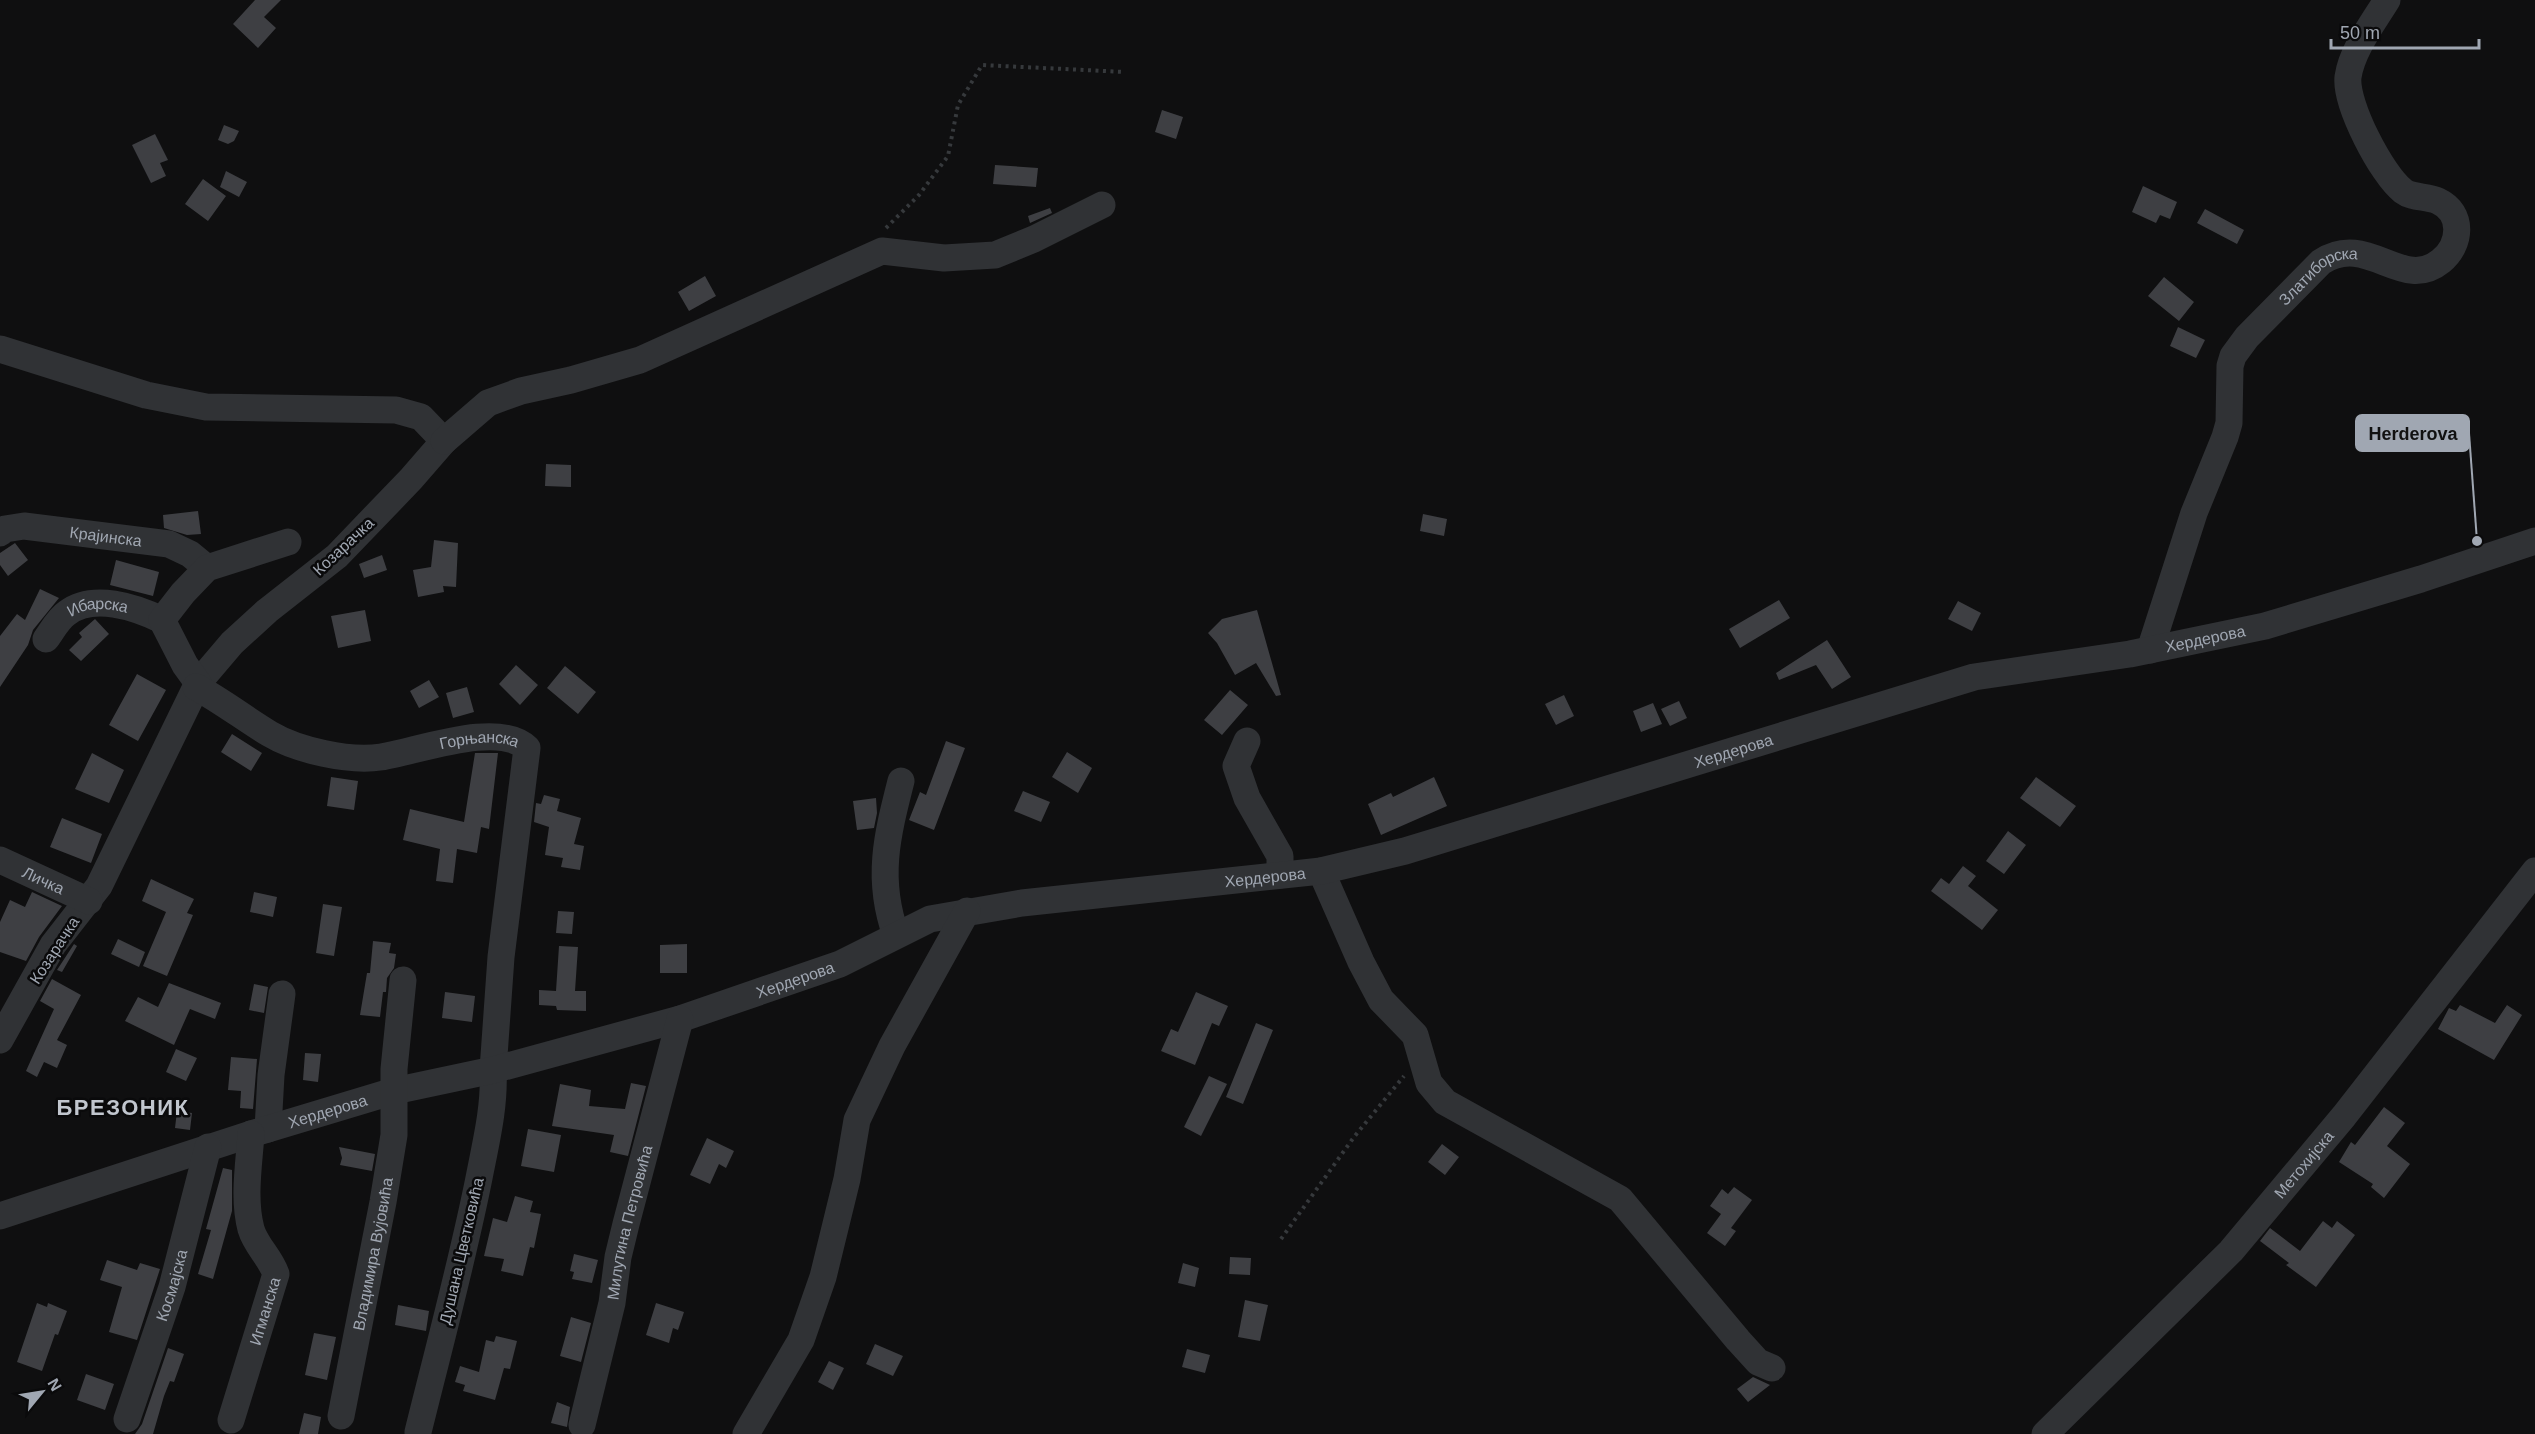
<svg xmlns="http://www.w3.org/2000/svg" width="2535" height="1434" viewBox="0 0 2535 1434" font-family="Helvetica,sans-serif">
<rect width="100%" height="100%" fill="#0f0f10"/>
<path fill="#3e3f43" d="M255,0H281L264,17L276,28L258,48L233,24Z
M1162,110L1183,117L1176,139L1155,132Z
M224,125L239,131L234,141L228,144L218,140Z
M155,134L168,160L160,163L166,176L151,183L132,145Z
M995,165L1038,168L1036,187L993,184Z
M226,171L247,182L239,197L220,187Z
M203,179L226,196L208,221L185,204Z
M2143,186L2177,202L2170,219L2160,215L2156,223L2132,212Z
M1050,208L1052,213L1030,223L1028,216Z
M2205,209L2244,230L2237,244L2197,223Z
M705,276L716,296L689,311L678,292Z
M2164,277L2194,302L2179,321L2148,296Z
M2178,327L2205,340L2196,358L2170,346Z
M546,464L571,465V487L545,486Z
M198,511L201,534L187,535L164,528L163,515Z
M1423,514L1447,519L1444,536L1420,531Z
M434,540L458,543L456,587L443,586L444,592L418,597L413,570L431,567Z
M15,543L28,560L8,576L0,565V553Z
M382,555L387,570L364,578L359,564Z
M116,560L159,572L153,596L110,585Z
M40,589L59,598L33,630L28,645L0,687V636L17,614L25,620Z
M1779,600L1790,618L1740,648L1729,629Z
M1958,601L1981,613L1972,631L1948,619Z
M365,610L371,641L338,648L331,616Z
M1257,610L1281,695L1276,696L1256,663L1235,675L1217,643L1208,633L1222,619Z
M95,619L109,634L81,661L69,650L82,637L79,633Z
M1827,640L1851,677L1832,689L1816,665L1779,680L1776,673Z
M516,665L538,685L520,705L499,684Z
M565,666L596,692L578,714L547,688Z
M137,674L166,690L138,741L109,725Z
M429,680L439,697L419,708L410,691Z
M467,687L474,712L453,718L446,693Z
M1230,690L1248,705L1222,735L1204,720Z
M1564,695L1574,716L1556,725L1545,704Z
M1679,701L1687,718L1670,726L1661,709Z
M1653,703L1662,724L1641,732L1633,711Z
M232,734L262,753L251,771L221,752Z
M946,741L965,748L934,830L909,820L920,792L926,795Z
M1067,752L1092,768L1078,793L1052,777Z
M92,753L124,770L109,803L75,789Z
M475,753H498L489,829L481,827L477,853L457,849L453,883L436,881L440,849L403,840L410,809L464,822Z
M331,777L358,781L354,810L327,806Z
M1434,777L1447,806L1381,835L1368,804L1391,793L1393,797Z
M2036,777L2076,806L2060,827L2020,798Z
M1023,791L1050,802L1041,822L1014,811Z
M544,795L560,799L557,811L581,818L574,844L584,846L580,870L561,867L563,858L545,855L549,827L534,822L536,803L541,804Z
M876,798L877,813L874,828L857,830L853,801Z
M62,818L102,834L91,863L50,847Z
M2008,831L2026,845L2004,874L1986,861Z
M1963,866L1976,876L1968,886L1998,910L1982,930L1931,891L1941,878L1949,884Z
M151,879L194,899L187,913L193,915L167,976L143,966L166,912L142,901Z
M32,892L62,906L39,937L26,961L0,952V922L10,900L25,907Z
M254,892L277,897L273,917L250,912Z
M323,904L342,907L334,956L316,953Z
M558,911L574,912L572,934L556,933Z
M118,939L145,952L139,967L111,954Z
M373,941L391,943L389,953L396,954L394,968L387,978L386,992H383L380,1017L360,1015L367,973H370Z
M74,944L77,946L62,972L57,970Z
M687,944V973H660V945Z
M559,946L578,947L575,991H586V1011L557,1010L556,1006L539,1005V990L556,991Z
M52,979L81,995L57,1040L67,1045L57,1068L44,1062L37,1077L26,1071L54,1009L40,1001Z
M169,983L221,1003L215,1019L190,1009L174,1045L125,1021L138,997L158,1007Z
M254,984L268,987L264,1013L249,1010Z
M445,992L475,996L472,1022L442,1018Z
M1196,992L1228,1006L1219,1026L1212,1023L1195,1065L1161,1051L1171,1029L1178,1032Z
M2460,1005L2495,1023L2507,1005L2522,1015L2494,1060L2438,1029L2449,1008L2456,1011Z
M1256,1023L1273,1030L1243,1104L1226,1097Z
M176,1049L197,1058L186,1081L166,1072Z
M305,1053L321,1054L318,1082L303,1080Z
M231,1057L257,1059L253,1109L240,1108L241,1091L228,1090Z
M1209,1076L1227,1084L1201,1136L1184,1127Z
M631,1083L646,1086L628,1156L610,1152L614,1135L552,1126L560,1084L591,1090L589,1106L625,1109Z
M2384,1107L2405,1123L2387,1146L2410,1164L2384,1198L2371,1187L2373,1184L2339,1162L2351,1142L2355,1145Z
M177,1111L192,1113L190,1130L175,1128Z
M528,1129L561,1135L554,1172L521,1166Z
M707,1138L734,1151L726,1168L719,1164L710,1184L690,1175Z
M1442,1144L1459,1157L1445,1175L1428,1162Z
M339,1147L375,1154L372,1171L340,1165L342,1158Z
M223,1168L232,1170V1211L213,1279L198,1274L211,1230L206,1229Z
M1734,1187L1752,1200L1731,1228L1736,1231L1725,1246L1707,1233L1721,1214L1710,1206L1722,1189L1728,1194Z
M515,1196L533,1201L530,1212L541,1214L534,1248L530,1247L523,1276L501,1271L504,1259L484,1256L493,1218L507,1222Z
M2323,1221L2332,1228L2337,1221L2355,1235L2316,1287L2286,1265L2289,1263L2260,1241L2270,1228L2300,1251Z
M574,1254L598,1260L592,1283L572,1279L574,1272L570,1271Z
M1230,1257L1251,1258L1250,1275L1229,1274Z
M107,1260L137,1270L140,1263L160,1269L137,1340L109,1332L122,1287L100,1280Z
M1183,1263L1199,1268L1195,1287L1178,1283Z
M1245,1300L1268,1305L1260,1341L1238,1337Z
M37,1303L47,1307L48,1303L67,1311L58,1335L55,1334L42,1371L17,1362Z
M656,1303L684,1312L678,1330L673,1328L669,1343L646,1335Z
M398,1305L429,1311L426,1331L395,1325Z
M571,1317L591,1323L581,1362L560,1356Z
M314,1333L336,1337L327,1380L305,1375Z
M496,1336L517,1341L510,1369L504,1368L495,1400L463,1391L465,1385L455,1382L460,1366L479,1372L486,1340L494,1342Z
M875,1344L903,1356L893,1376L866,1364Z
M168,1348L184,1354L174,1382L170,1381L164,1396L153,1434H135L142,1424Z
M1187,1349L1210,1355L1205,1373L1182,1367Z
M829,1361L844,1368L833,1390L818,1382Z
M86,1374L114,1384L105,1410L77,1400Z
M1753,1377L1770,1385L1748,1402L1737,1389Z
M557,1402L570,1407L567,1427L551,1423Z
M304,1413L321,1417L318,1434H299Z"/>
<g fill="none" stroke-linecap="round" stroke-linejoin="round">
<path stroke="#36393c" stroke-width="4" stroke-dasharray="3 4.5" stroke-linecap="butt" d="M886,228L919,195L948,156L958,105L982,65L1125,72
M1281,1239L1354,1137L1404,1076"/>
<g stroke="#303235" stroke-width="27">
<path d="M0,349L146,395L206,407L396,410L421,417L444,441L411,479L337,556L267,611L232,643L198,683L99,886L53,945L0,1040"/>
<path d="M444,441L488,403L521,391L571,380L640,360L882,251L944,258L995,255L1034,239L1102,205"/>
<path id="s1" d="M0,533L5,529L24,526L169,544L190,554L207,568"/>
<path id="s2" d="M46,639C52,631 58,619 67,613C93,593 135,607 162,620"/>
<path id="s3" d="M2150,650L2194,513L2225,437L2229,423L2230,366L2233,356L2247,337L2321,262C2368,231 2402,293 2441,261C2461,245 2464,213 2438,201C2427,196 2412,198 2403,191C2382,175 2345,104 2348,77C2352,50 2373,23 2387,0"/>
<path d="M198,683L185,665L162,620L183,593L207,568L288,542"/>
<path id="s4" d="M196,687C222,701 245,719 270,734C297,750 349,762 381,757C416,752 498,720 527,748L501,957L493,1070C495,1106 486,1142 479,1178C462,1263 439,1347 418,1432"/>
<path d="M1247,741L1236,766L1247,798L1280,856V875"/>
<path id="s5" d="M0,860L89,901"/>
<path d="M1321,871L1361,962L1381,1000L1415,1035L1429,1083L1445,1102L1620,1199L1738,1340L1758,1362L1772,1368"/>
<path d="M896,935C876,879 887,836 901,781"/>
<path d="M268,1129L271,1075L282,994"/>
<path id="s6" d="M0,1216L251,1134L394,1091L493,1070L680,1019L840,964L930,919L1022,903L1321,871L1405,851L1974,677L2130,654L2265,626L2421,579L2535,541"/>
<path id="s7" d="M341,1416L383,1202L394,1135V1069L403,980"/>
<path id="s8" d="M127,1419L172,1287L208,1147"/>
<path id="s9" d="M231,1420L276,1274C270,1257 256,1246 251,1229C243,1199 249,1164 251,1134"/>
<path id="s10" d="M582,1425L612,1303L618,1257L626,1224L680,1019"/>
<path d="M746,1434L801,1340L823,1277L847,1179L857,1120L892,1046L967,911"/>
<path id="s11" d="M2045,1434L2231,1251L2344,1116L2535,871"/>
</g>
</g>
<g text-anchor="middle" stroke-width="5" stroke-linejoin="round" paint-order="stroke">
<g font-size="16" fill="#a0a7b2" stroke="#0a0a0b">
<text dy="6" stroke="none"><textPath href="#s3" startOffset="428">Златиборска</textPath></text>
<text dy="6" stroke="none"><textPath href="#s1" startOffset="108">Крајинска</textPath></text>
<text transform="translate(343 546) rotate(-43)" y="6">Козарачка</text>
<text dy="6" stroke="none"><textPath href="#s2" startOffset="66">Ибарска</textPath></text>
<text dy="6" stroke="none"><textPath href="#s6" startOffset="2288">Хердерова</textPath></text>
<text dy="6" stroke="none"><textPath href="#s4" startOffset="303">Горњанска</textPath></text>
<text dy="6" stroke="none"><textPath href="#s6" startOffset="1802">Хердерова</textPath></text>
<text dy="6" stroke="none"><textPath href="#s6" startOffset="1316">Хердерова</textPath></text>
<text dy="6" stroke="none"><textPath href="#s5" startOffset="48">Личка</textPath></text>
<text transform="translate(54 950) rotate(-57)" y="6">Козарачка</text>
<text dy="6" stroke="none"><textPath href="#s6" startOffset="830">Хердерова</textPath></text>
<text dy="6" stroke="none"><textPath href="#s6" startOffset="344">Хердерова</textPath></text>
<text dy="6" stroke="none"><textPath href="#s11" startOffset="374">Метохијска</textPath></text>
<text dy="6" stroke="none"><textPath href="#s10" startOffset="208">Милутина Петровића</textPath></text>
<text transform="translate(461 1251) rotate(-77)" y="6">Душана Цветковића</text>
<text dy="6" stroke="none"><textPath href="#s7" startOffset="165">Владимира Вујовића</textPath></text>
<text dy="6" stroke="none"><textPath href="#s8" startOffset="141">Космајска</textPath></text>
<text dy="6" stroke="none"><textPath href="#s9" startOffset="114">Игманска</textPath></text>
</g>
<g font-size="22" font-weight="bold" letter-spacing="1.5" fill="#c1c6ce" stroke="#0a0a0b">
<text x="123" y="1115">БРЕЗОНИК</text>
</g>
</g>
<path fill="none" stroke="#a0a7b2" stroke-width="2" d="M2477 541L2469 433"/>
<circle fill="#a0a7b2" stroke="#0a0a0b" stroke-width="2" cx="2477" cy="541" r="6"/>
<rect fill="#a0a7b2" stroke="#a0a7b2" stroke-width="2" x="2356" y="415" width="113" height="36" rx="6"/>
<g font-size="18" text-anchor="middle" font-weight="bold" fill="#111">
<text x="2413" y="440">Herderova</text>
</g>
<g transform="translate(42 1392) rotate(60)" stroke="#0a0a0b" stroke-width="4.5" paint-order="stroke">
<path d="M0-4.5L10 22L0 15L-10 22Z" fill="#a0a7b2"/>
<text y="-9" font-size="16" font-weight="bold" text-anchor="middle" fill="#a0a7b2">N</text>
</g>
<path d="M2331 39v9h148v-9" fill="none" stroke="#a0a7b2" stroke-width="3"/>
<text x="2340" y="39" font-size="18" fill="#a0a7b2" stroke="#0a0a0b" stroke-width="4.5" paint-order="stroke">50 m</text>
</svg>
